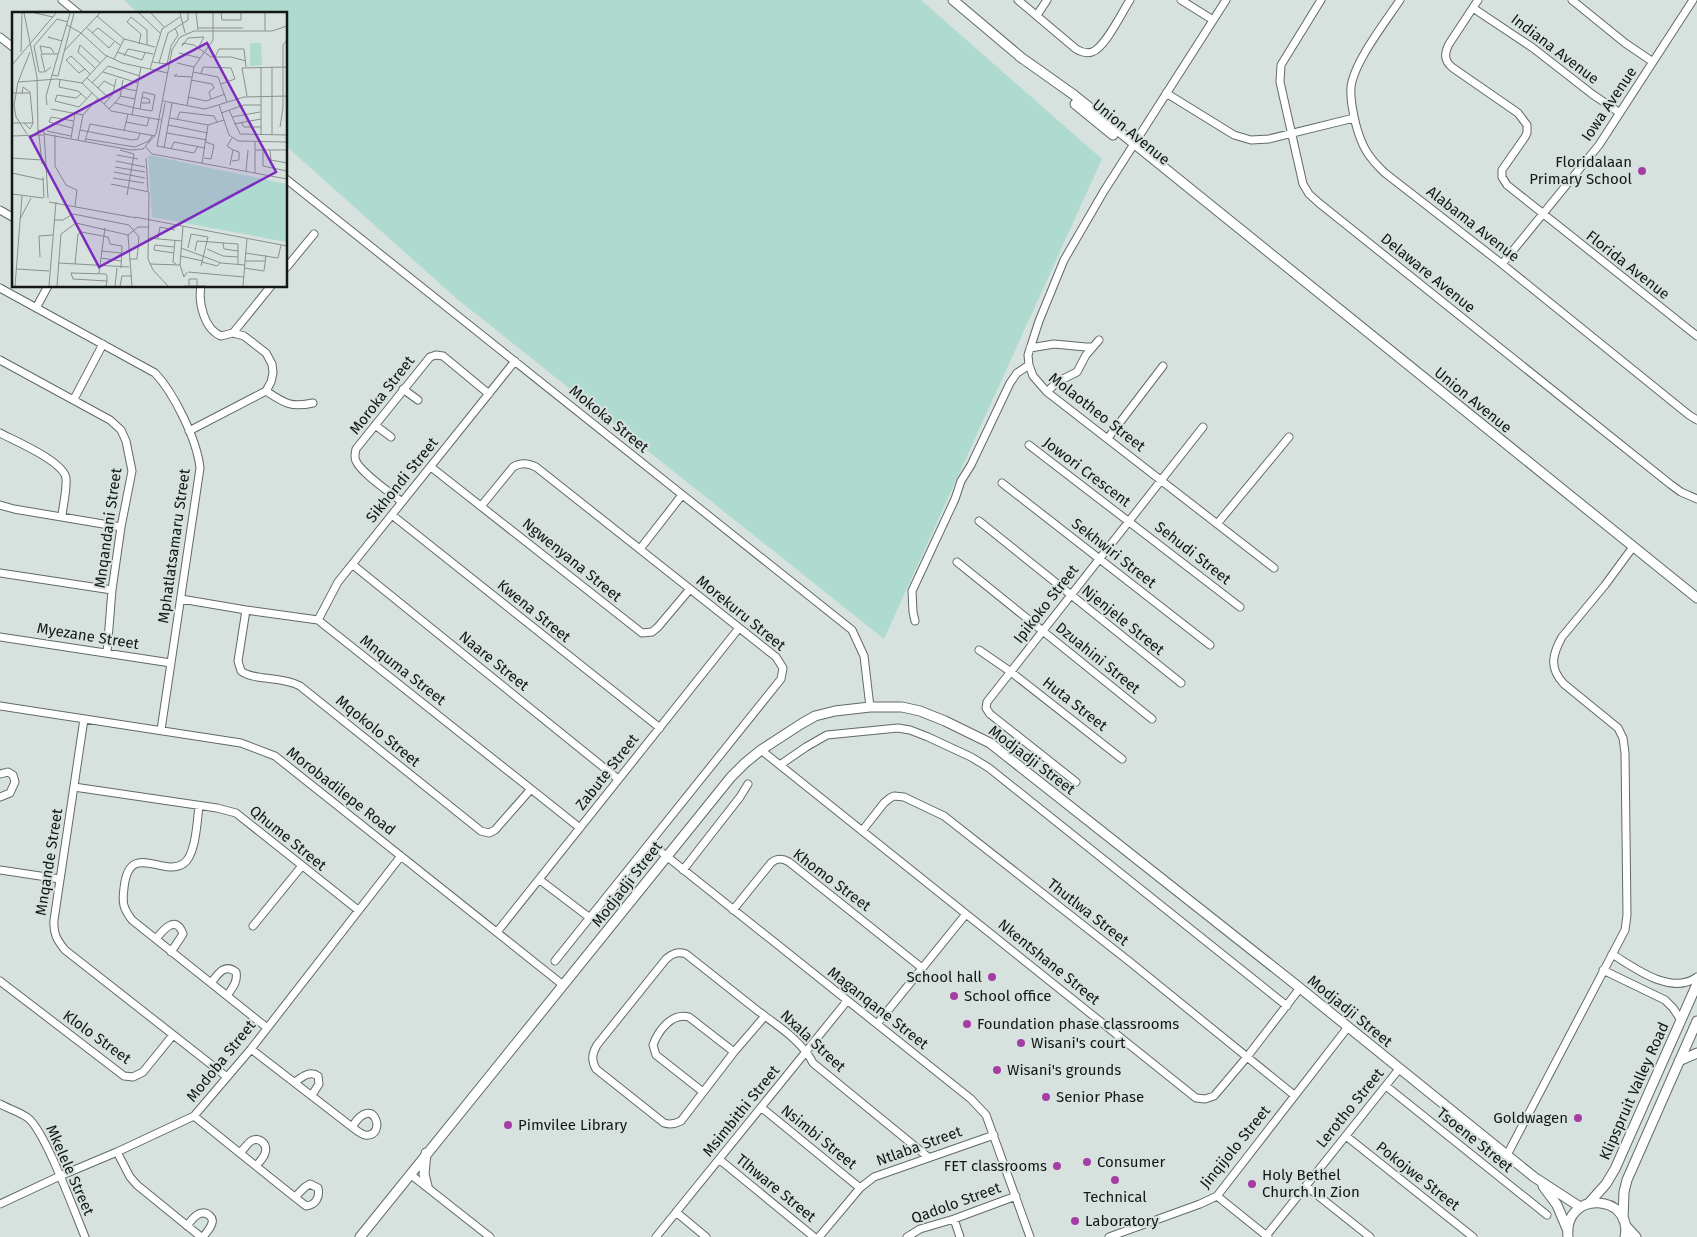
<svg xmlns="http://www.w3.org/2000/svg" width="1697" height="1237" viewBox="0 0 1697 1237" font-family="'Fira Sans',sans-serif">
<rect width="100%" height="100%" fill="#d7e2df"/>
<path fill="#afdacf" d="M124,0H921L1102,159L884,639L456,298L286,146V14H139Z"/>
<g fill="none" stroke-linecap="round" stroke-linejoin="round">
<defs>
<path id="minor" d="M62,0L79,14
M1018,0L1076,49C1081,52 1086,54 1092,52C1105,48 1122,12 1130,0
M1181,0L1213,20
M1226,0L1104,191L1064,260L1039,321L1028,355L1029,365L1033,376L1047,392L1274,568
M1321,0L1281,65L1280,82L1303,184L1309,194L1319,203L1670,484L1681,492L1697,499
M1400,0C1386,21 1354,62 1351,87C1350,99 1353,113 1356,125C1362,147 1368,157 1385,173L1502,264L1689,415L1697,420
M1478,0L1449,44C1444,54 1444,61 1453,68L1518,113L1527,125V133L1525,137L1502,170V177L1507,185L1697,336
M1572,0L1625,43L1653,62
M1473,8L1533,48L1592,94L1620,113
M1037,15L1047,0
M0,37L14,48
M1166,93L1234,135L1251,140L1269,139L1354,118
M286,179L852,630L864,656L870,707
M0,210L14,218
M1502,264L1599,145L1693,0
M286,268L314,234
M201,286C198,302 204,329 221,336L233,333
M0,288L155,373C174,393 197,440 200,468L161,730
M36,308L48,286
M1030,348L1054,344L1086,347H1092
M0,360L110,420L121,430L126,441L132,471L121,527L112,590L107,652
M403,389L418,400
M266,391C284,403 291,408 313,403
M1047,392L1057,382L1077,372L1086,355L1099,340
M74,399L103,344
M375,425L391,437
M189,431L266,391L271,382L273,373L272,364L266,353L244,336L233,333L271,286
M0,433C15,441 63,461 66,478C67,490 63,505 62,516
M1108,438L1163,366
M1029,445L1240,607
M431,467L642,633L652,632L658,627L690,589
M1002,483L1210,645
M402,502C391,493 361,473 356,461C354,457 355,453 356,449L430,357L436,355L443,356L489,394
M0,505L14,509L121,527
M482,505L513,467C521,462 528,463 536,467L776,657L783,668L781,679L555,961
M392,515L660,728
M979,521L1181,683
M1217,524L1289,437
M640,549L682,495
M957,562L1152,719
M353,565L618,779
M0,573L112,590
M181,599L246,610L318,620L580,828
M246,610L238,661L241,671C254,681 282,676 300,686L481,831L489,833L495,830L531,789
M318,620L338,582L515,361
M915,621L913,612L912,591L955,499L961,481L971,465L1010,383L1017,373L1029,365
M0,637L171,663
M979,650L1011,672L1122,759
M0,706L241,743L275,756L563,985
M84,719L54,920C53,934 57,940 65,950L227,1077
M761,750L1196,1098L1205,1099L1214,1096L1247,1057L1300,988
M780,765L806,747L827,735L898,728L910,730L928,737L971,757L989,768L1287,1006
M0,774L8,772L13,775L15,782L10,793L0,797
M1076,782L990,714L986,708L987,702L1203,427
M74,787L217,808L236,813L358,910
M199,806C197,821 196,856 183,864C162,877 129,840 124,888C122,903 123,908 132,920L266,1027
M862,831L884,803L890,798L894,796L904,797L944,816L1130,962L1294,1095
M650,843L971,1099L986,1115L1030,1237
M0,870L60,879
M683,870L740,797L748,784
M540,880L590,918
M733,910L771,863C777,858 782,858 789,862L922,968
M253,926L301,867
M497,932L739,628
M156,939C163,930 176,914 183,934L171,952
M1612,954C1635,968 1671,996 1697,977
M1603,970L1665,1000L1673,1008L1681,1020
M0,981L124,1076L133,1077L143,1072L173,1035
M211,983C218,974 224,963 236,972C238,982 232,988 227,996
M765,1016L734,1052L681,1121C675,1124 670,1125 664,1123L596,1069C591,1060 592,1054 597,1045L666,959C672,954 677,951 686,954C710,973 734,992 758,1011C778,1026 802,1041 813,1063L928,1157
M877,1024L966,914
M251,1049L352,1127C355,1129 360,1134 365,1135C388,1138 374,1091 352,1127
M295,1082C302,1077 310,1070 318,1076L319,1084L312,1095
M1386,1086L1547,1215
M703,1092L656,1055L653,1045C658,1031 672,1012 689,1017L734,1052
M0,1104C9,1109 20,1112 28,1118C45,1131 75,1213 85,1237
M762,1108L860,1188
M194,1116C231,1146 268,1176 306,1206C316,1205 320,1197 318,1188L310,1184L305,1187L295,1197
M1346,1136L1473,1237
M117,1152L130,1177L137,1185L201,1237
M240,1153C244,1149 247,1144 251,1141C259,1136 268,1144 265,1153C264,1158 259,1162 256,1166
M1507,1155L1625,930L1627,915L1625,753L1623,738L1618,728L1564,684C1549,668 1552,655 1562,637L1605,585L1633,547
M720,1160L814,1237
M410,1174L490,1237
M1306,1186L1370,1237
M1217,1196L1268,1237
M0,1204L60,1176L117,1152L194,1116L251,1049L401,856
M676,1212L706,1237
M954,1219L960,1237
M187,1226C192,1219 201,1207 210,1216C212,1218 213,1220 212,1223C211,1228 206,1233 203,1237
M1266,1236L1399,1069
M656,1237L847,1001
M819,1237L860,1188L874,1177L994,1135
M907,1237L920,1229L954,1219L1016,1196
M1109,1237L1200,1204L1217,1196L1348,1027"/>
<path id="tertiary" d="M953,0L1023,59
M1019,56L1074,95L1697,598
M1075,104L1113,135
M1679,1061L1697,1053
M426,1153L424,1174L427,1186
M1543,1186L1557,1205L1568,1231
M1589,1203L1606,1184L1615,1169L1697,984
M1623,1219L1624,1192L1627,1180L1697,1021
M1625,1225L1636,1237
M360,1237L731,777L745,763L761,750L801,724L815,716L835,711L870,707H902L920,711L945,721L990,743L1300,988L1534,1177L1580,1207
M1568,1237C1563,1189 1634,1194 1625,1237"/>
</defs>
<use href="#minor" stroke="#606a67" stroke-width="9"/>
<use href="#tertiary" stroke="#606a67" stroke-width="11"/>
<use href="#minor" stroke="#fff" stroke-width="7"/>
<use href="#tertiary" stroke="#fff" stroke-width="9"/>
</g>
<g fill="#a43ea2" stroke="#d7e2df" stroke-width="2">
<circle cx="1642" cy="171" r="5"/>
<circle cx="992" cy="977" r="5"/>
<circle cx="954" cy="996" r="5"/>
<circle cx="967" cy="1024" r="5"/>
<circle cx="1021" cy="1043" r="5"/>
<circle cx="997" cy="1070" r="5"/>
<circle cx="1046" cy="1097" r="5"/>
<circle cx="1578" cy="1118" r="5"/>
<circle cx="508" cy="1125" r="5"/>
<circle cx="1087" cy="1162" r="5"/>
<circle cx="1057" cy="1166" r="5"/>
<circle cx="1115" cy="1180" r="5"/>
<circle cx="1252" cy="1184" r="5"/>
<circle cx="1075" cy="1221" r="5"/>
</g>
<g text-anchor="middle" stroke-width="4" stroke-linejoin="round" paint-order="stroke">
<g font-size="15" fill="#131716" stroke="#d7e2df">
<text transform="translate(1555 49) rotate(37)" y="5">Indiana Avenue</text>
<text transform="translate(1609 104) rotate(-56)" y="5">Iowa Avenue</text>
<text transform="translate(1131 132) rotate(39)" y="5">Union Avenue</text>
<text transform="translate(1473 224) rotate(38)" y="5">Alabama Avenue</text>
<text transform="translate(1628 265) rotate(38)" y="5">Florida Avenue</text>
<text transform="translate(1428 273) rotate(39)" y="5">Delaware Avenue</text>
<text transform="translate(382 395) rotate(-52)" y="5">Moroka Street</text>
<text transform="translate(1473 400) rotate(39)" y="5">Union Avenue</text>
<text transform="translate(1097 412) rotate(38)" y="5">Molaotheo Street</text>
<text transform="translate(609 419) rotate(39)" y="5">Mokoka Street</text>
<text transform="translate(1087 472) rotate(37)" y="5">Jowori Crescent</text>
<text transform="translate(402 480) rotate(-51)" y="5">Sikhondi Street</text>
<text transform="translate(108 528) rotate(-82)" y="5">Mnqandani Street</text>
<text transform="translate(174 546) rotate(-82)" y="5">Mphatlatsamaru Street</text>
<text transform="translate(1114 553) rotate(38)" y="5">Sekhwiri Street</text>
<text transform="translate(1193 553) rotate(38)" y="5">Sehudi Street</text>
<text transform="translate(572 560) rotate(39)" y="5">Ngwenyana Street</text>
<text transform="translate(1046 604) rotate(-52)" y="5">Ipikoko Street</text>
<text transform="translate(534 611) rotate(39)" y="5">Kwena Street</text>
<text transform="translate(741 613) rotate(39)" y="5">Morekuru Street</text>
<text transform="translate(1123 620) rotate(39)" y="5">Njenjele Street</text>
<text transform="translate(88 636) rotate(9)" y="5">Myezane Street</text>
<text transform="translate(1098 658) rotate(39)" y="5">Dzuahini Street</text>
<text transform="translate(494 661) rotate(39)" y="5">Naare Street</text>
<text transform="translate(403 670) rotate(38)" y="5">Mnquma Street</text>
<text transform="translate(1075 704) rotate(38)" y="5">Huta Street</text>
<text transform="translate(378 731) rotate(39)" y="5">Mqokolo Street</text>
<text transform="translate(1032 760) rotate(37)" y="5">Modjadji Street</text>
<text transform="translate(607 772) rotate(-52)" y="5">Zabute Street</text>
<text transform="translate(341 791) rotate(38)" y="5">Morobadilepe Road</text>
<text transform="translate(288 838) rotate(39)" y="5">Qhume Street</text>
<text transform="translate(49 862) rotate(-81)" y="5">Mnqande Street</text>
<text transform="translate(832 880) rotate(37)" y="5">Khomo Street</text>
<text transform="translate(627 884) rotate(-52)" y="5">Modjadji Street</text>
<text transform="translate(1088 912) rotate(38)" y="5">Thutlwa Street</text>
<text transform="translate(1049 962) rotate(39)" y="5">Nkentshane Street</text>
<text transform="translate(878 1008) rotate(38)" y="5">Maganqane Street</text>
<text transform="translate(1350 1011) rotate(39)" y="5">Modjadji Street</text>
<text transform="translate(97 1037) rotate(36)" y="5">Klolo Street</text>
<text transform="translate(813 1041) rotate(43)" y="5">Nxala Street</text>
<text transform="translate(221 1061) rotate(-51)" y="5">Modoba Street</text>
<text transform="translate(1634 1091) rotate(-66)" y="5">Klipspruit Valley Road</text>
<text transform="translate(1350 1108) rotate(-51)" y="5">Lerotho Street</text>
<text transform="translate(741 1111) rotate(-51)" y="5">Msimbithi Street</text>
<text transform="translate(819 1137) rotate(39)" y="5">Nsimbi Street</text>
<text transform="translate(1475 1140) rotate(39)" y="5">Tsoene Street</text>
<text transform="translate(919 1146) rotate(-20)" y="5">Ntlaba Street</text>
<text transform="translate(1235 1147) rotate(-51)" y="5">Jinqijolo Street</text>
<text transform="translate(70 1170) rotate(66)" y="5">Mkelele Street</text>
<text transform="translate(1418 1176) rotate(38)" y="5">Pokojwe Street</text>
<text transform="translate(776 1188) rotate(39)" y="5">Tlhware Street</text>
<text transform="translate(956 1203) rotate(-20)" y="5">Qadolo Street</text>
</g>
<g font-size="15" fill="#131716" stroke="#d7e2df" text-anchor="start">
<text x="1632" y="167" text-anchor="end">Floridalaan<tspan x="1632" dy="17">Primary School</tspan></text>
<text x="982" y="982" text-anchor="end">School hall</text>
<text x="964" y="1001">School office</text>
<text x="977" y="1029">Foundation phase classrooms</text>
<text x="1031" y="1048">Wisani's court</text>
<text x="1007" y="1075">Wisani's grounds</text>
<text x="1056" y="1102">Senior Phase</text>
<text x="1568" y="1123" text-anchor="end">Goldwagen</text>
<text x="518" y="1130">Pimvilee Library</text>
<text x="1097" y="1167">Consumer</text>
<text x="1047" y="1171" text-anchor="end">FET classrooms</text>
<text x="1262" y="1180">Holy Bethel<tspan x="1262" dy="17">Church In Zion</tspan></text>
<text x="1115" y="1202" text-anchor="middle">Technical</text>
<text x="1085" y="1226">Laboratory</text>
</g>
</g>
<g transform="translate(12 12)">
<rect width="275" height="275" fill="#d7e2df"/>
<path d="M238,31H249L250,53L238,54ZM136,143L275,172V230L140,205Z" fill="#afdacf"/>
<path fill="none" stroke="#89918f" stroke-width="1" d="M12,1L25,65L26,118M23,1L41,5M127,1L148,21M139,1L152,15M168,1L173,21M184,1L186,18M209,1L210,8H229V1M253,1V19M85,4L112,27L143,35M55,13L69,21L93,43L110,51L156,61M75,16L97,36L102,30M186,16H231M80,21L86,16L109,34M39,26L36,25L50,29M171,31L182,33L199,45H219L234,49M171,31L170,34L176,26L192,25L186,36M127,32L129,22L115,10L119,5L135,18V33M53,38L88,1M9,40L10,1M105,40L130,48L133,41M42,41L39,36L28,34L30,42H46M167,41L188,46M29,42L33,60L39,55M112,44L116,37L141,42M203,45L207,37H232L234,55M102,47L112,27M140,50L155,52L159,34L166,23L163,16M147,51L156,21L176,8V1M165,51L182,55M0,53L44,1M249,55V123M83,56L66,40L68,33L88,51M73,57L67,61L54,48L59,44L73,57L78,62M138,57L150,17L168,5M32,60H27L22,34L45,7L56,10M91,60L126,71M181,60L206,65L215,90M165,62L162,64L180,65M189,62L191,55L219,56L223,67L209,72M40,63L46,64L62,1M75,66L97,86M48,68L47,75L66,79L75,87M179,68L200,72L202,76L197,80L199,87M6,70L45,67L70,71L99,99L149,108M70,71L95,44M80,71L96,54L128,64M86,76L92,69L102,74M110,76L125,79M0,81H18M69,82L64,86L45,83L43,89L67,95L80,81M108,84L123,87M235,84L230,56L275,55M176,85L194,89L213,82M151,89L193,97L232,85L275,84M103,91L123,96L128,97L140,99L143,83L131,80L128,97M129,91H138L137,87L130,85M153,91L145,134L182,141L186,134M92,92L101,82L104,67M35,93L34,84L58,1M175,93L182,55L201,28V1M207,93L217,123L226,129L275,130M39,97L71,103M97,97L108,85L111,68M217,98L228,122L275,123M209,101L232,93H249M120,103L129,55M220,105L248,100M158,106L196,113L212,108M165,107L168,100L202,104L205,110M114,110L135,114L137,106M229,110L232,115H249M0,111H21L18,80L11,75L10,82M12,111L18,117L21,111M222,112L249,107M156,113L196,121M268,115L271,96V33L275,28M60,116L37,110L39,105L62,109M68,118L120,128L126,127L128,121M35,119L59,124M112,119L116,102M155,121L195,128M15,122L4,105L2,93L6,70L18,40M32,122L119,138L131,137L144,122L160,38L168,25L182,19H260L275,14M27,123L30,152M31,123H26V118L32,120L36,186M43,123V154L54,173L65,178L63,194M260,123V55M0,124L26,123M59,126L63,102M74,127L123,135L137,129L140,124M66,128L71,103L86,86M73,129L78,112L143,124M134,135L140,142L275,167M152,136L160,91M159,137L162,130L193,136M108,138L122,142L115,183M243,138H275M251,138V154L275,159M258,138L259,148L275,151M105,143L126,147M0,146L30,148M134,146L136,179M192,146L199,147L202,133L194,130M104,149L133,155M220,149L227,148V140L221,138M190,151L196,113M218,153L221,138L215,134L220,126M103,155L133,160M234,159L236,138M102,160L133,166M0,161L32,168M243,161V130M31,165L32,186M101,166L132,171M99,172L137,180L136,247L141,258L156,274M0,182L31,186M37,190L124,206M123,205L275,234M8,207L19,186M42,208H51L61,202L117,213L127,225L125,247H117M171,214L168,253L172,265L175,260M116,223L126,215H137M136,226L170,229M146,226L148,215L163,218M163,228L161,250L164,252M211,231L212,237L226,239M169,236L209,251L233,253M176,236L179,222L196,225L189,254M195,237L211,244L226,245M89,239L110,241M183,239L185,229L226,232V252M162,241L142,238L143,233L162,235M233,241L266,246L269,233M168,244L191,249M28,245L27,224L41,223M89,246L109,249M233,249H253M190,250L205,254L208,251M47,251L117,255M63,252L66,222L69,220L96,225L98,232L110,234L109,256M138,252L168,253M232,256L252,259L254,243M4,257L37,259M176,260L232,265M87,261L93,216M177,273V267H185V274M3,274L10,184M37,274L44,190M45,274L49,222L64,211L116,223L120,274M94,274L95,269V264L94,262L59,261L61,267L95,269M103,274L105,256M108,274L110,264H120M172,274H194M231,274L235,226"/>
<path fill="#7b2cbf" fill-opacity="0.15" stroke="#7b2cbf" stroke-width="2.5" d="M195,31L264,160L87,255L18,125Z"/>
<rect width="275" height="275" fill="none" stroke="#131716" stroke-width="2.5"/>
</g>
</svg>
